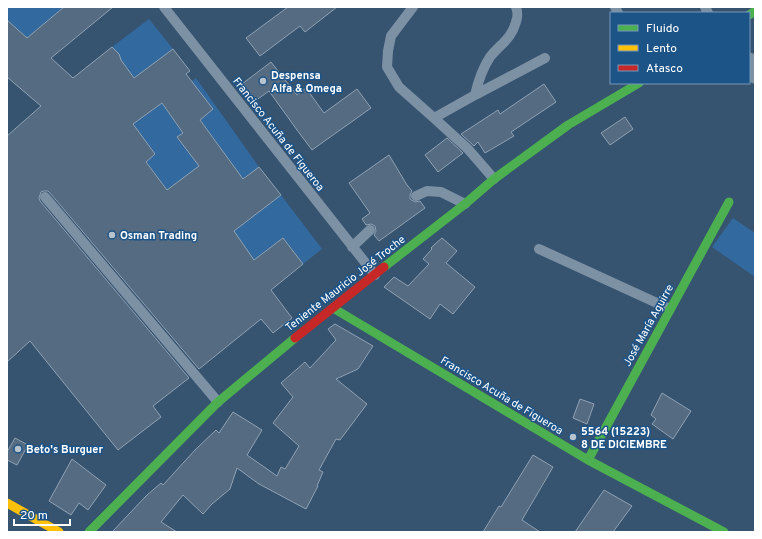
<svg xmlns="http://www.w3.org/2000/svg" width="762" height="539" viewBox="0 0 762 539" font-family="Overpass,sans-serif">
<rect width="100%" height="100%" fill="#365370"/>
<path fill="#326a9f" d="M7,7H64L27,38L7,20Z
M149,19L173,49L134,78L121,60L119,54L112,47Z
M196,78L259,167L243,179L200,120L191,82Z
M130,100L143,117L162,103L183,133L178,137L221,196L167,190L146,162L155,154L148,145L139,152L124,132Z
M281,195L322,249L303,264L283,238L254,260L227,236Z
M733,218L755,233V277L712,247Z"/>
<path fill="#546b82" stroke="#90a2b3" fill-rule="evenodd" d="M64,7H113L51,58L73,78L112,47L119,54L121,60L134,78L173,49L190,71L186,74L213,109L200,120L243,179L259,167L281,195L234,231L254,260L283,238L303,264L271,290L292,318L273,333L261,319L199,369L50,193L48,191H44L41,192L39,198L40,201L189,378L153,406L161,417L118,450L30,341L7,362V136L41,106L7,77V20L27,38ZM162,103L183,133L177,137L199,166L167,190L146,162L155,154L133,124Z
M288,7H337L305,32L300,26L260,56L246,38Z
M271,62L297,95L306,88L324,113L357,89L371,108L312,150L297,130L269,91L255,101L242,84Z
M544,84L556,102L511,132L514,136L485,153L478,142L474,146L461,134L498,110L500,114Z
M625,117L633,129L610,145L601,133Z
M447,138L463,153L438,172L425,155Z
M389,155L407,185L412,191L410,195V199L415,202L420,201L425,208L379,241L374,235L376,231L375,226L371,224L366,225L362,219L370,213L349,183Z
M442,238L457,251L446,263L475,287L453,314L440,304L430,319L384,287L394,277L408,286L429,264L423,259L432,249L431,248L435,244Z
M335,324L373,346L358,369L336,379L367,404L340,440L336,439L319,470L323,472L317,486H318L306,509L259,484L237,468L230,489L212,504L203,514L183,495L161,522L177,532H112L146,496L161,483L163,485L195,450L216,430L219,433L233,412L262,430L247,455L277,476L281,467L285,469L299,446L273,423L293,397L281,383L305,362L310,368L336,340L328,329Z
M662,393L691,411L673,439L652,424L656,419L651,415Z
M580,399L594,404L587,424L573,418Z
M15,438L28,445L17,465L7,460V452Z
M533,455L553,467L522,520L540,532H483L499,506L501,507Z
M72,459L106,485L88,510L79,503L71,515L49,501Z
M604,490L632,506L613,532H575Z"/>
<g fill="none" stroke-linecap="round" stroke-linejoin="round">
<path stroke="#7d91a5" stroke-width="10" d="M164,7L375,275
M413,7L391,36L388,51L387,67L399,87L434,118L468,149L494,179
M615,7L618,13
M705,7L708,13
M475,95C478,82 482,69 490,57C500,44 511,40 516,22C518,16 518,13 516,7
M434,118L475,95L545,58
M416,196L427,191L441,192L465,204
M45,197L218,402
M352,247L370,230
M539,249L670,309"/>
<path stroke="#7d91a5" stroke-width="19" d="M749,62L755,74"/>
<path stroke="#4caf50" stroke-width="9" d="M749,15L755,11
M384,267L465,204L494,179L568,125L639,83
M333,308L588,460L724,532
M588,460L729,202
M89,532L218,402L295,338"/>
<path stroke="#ffc107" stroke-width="9" d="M7,503L59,532"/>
<path stroke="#c62828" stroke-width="9" d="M295,338L384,267"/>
</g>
<g fill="#b9c3cd" stroke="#1d5488" stroke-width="1.5">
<circle cx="263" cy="81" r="4"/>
<circle cx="112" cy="235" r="4"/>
<circle cx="573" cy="437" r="4"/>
<circle cx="18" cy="449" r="4"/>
</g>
<g text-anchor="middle" stroke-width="3" stroke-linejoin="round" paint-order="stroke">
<g font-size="11" font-weight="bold" fill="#fff" stroke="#1d5488" text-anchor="start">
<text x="271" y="79">Despensa<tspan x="271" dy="13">Alfa &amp; Omega</tspan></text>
<text x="120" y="239">Osman Trading</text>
<text x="581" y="435">5564 (15223)<tspan x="581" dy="13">8 DE DICIEMBRE</tspan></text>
<text x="26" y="453">Beto's Burguer</text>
</g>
<g font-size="11" fill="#fff" stroke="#1d5488">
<text transform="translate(279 134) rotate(52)" y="4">Francisco Acuña de Figueroa</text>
<text transform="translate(345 283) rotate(-38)" y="4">Teniente Mauricio José Troche</text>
<text transform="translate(648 325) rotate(-61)" y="4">José María Aguirre</text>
<text transform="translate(502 395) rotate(31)" y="4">Francisco Acuña de Figueroa</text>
</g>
</g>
<rect width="762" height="539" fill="none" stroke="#ffffff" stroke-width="16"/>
<rect x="610" y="12" width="140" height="72" fill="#1d5488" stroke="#7798b8"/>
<rect x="618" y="25" width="20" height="6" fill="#4caf50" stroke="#7798b8"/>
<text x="646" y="32" font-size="12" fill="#ffffff">Fluido</text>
<rect x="618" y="45" width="20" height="6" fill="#ffc107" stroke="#7798b8"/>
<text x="646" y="52" font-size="12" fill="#ffffff">Lento</text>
<rect x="618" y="65" width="20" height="6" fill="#c62828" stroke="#7798b8"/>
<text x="646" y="72" font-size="12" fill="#ffffff">Atasco</text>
<path d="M14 519v6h56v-6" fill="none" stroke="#ffffff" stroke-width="2"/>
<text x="20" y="519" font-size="12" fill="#ffffff" stroke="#1d5488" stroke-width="3" paint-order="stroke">20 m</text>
</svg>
